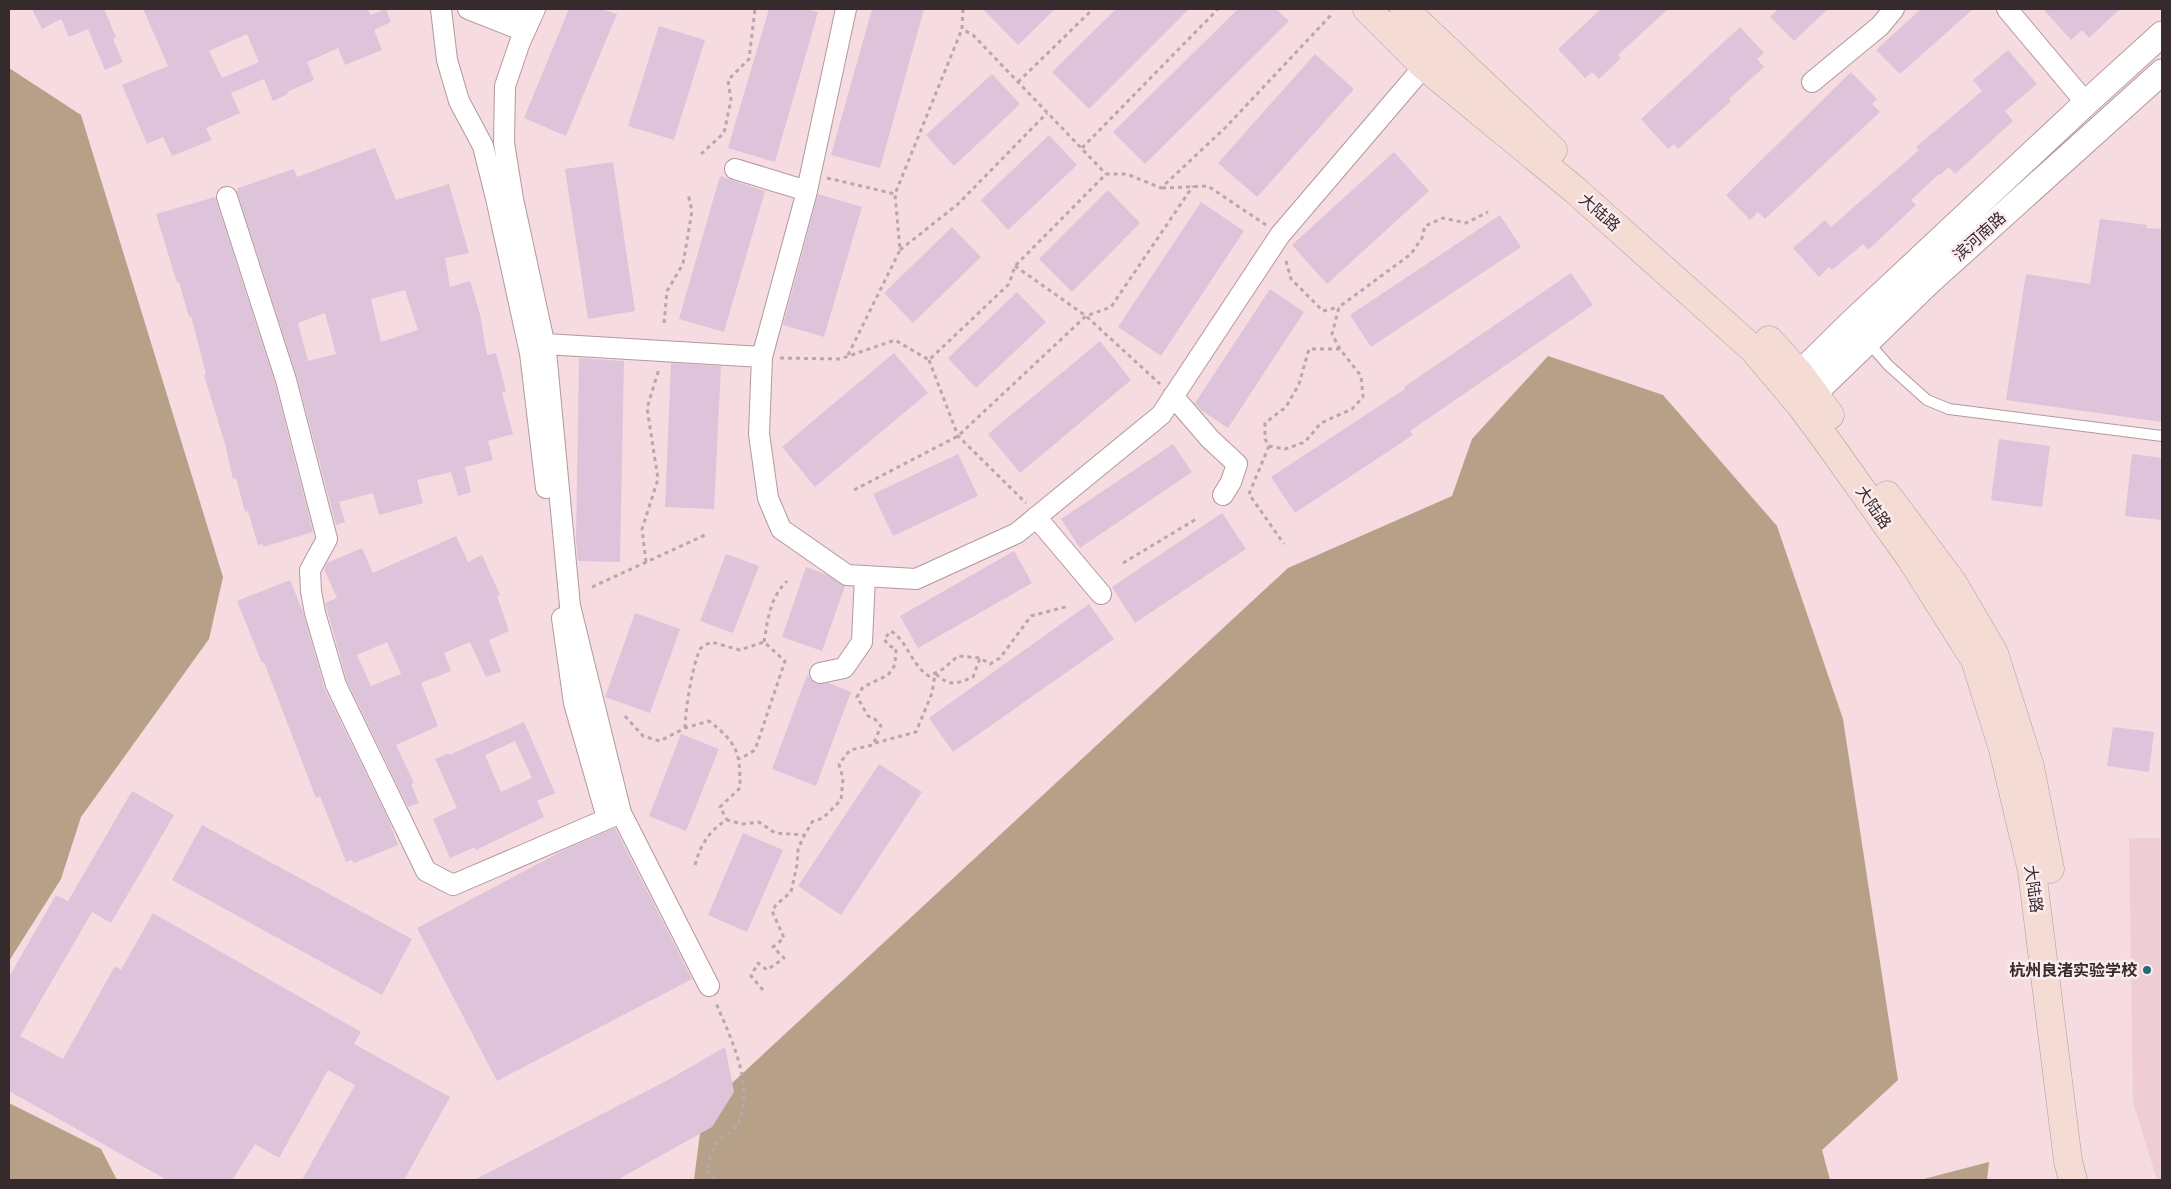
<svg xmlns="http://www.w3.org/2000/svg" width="2171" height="1189" viewBox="0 0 2171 1189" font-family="'Space Grotesk','Noto Sans SC',sans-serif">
<rect width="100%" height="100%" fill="#f6dbe1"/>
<path fill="#efcdd4" d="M2129,838H2162V1180H2157L2133,1102Z"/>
<path fill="#b6a088" d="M9,68L81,115L223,577L209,639L81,817L61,879L9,961Z
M1548,356L1663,395L1777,526L1843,719L1898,1080L1822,1150L1830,1180H694L703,1110L1288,568L1452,496L1472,439Z
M9,1103L101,1149L117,1180H9Z
M1989,1162L1987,1180H1920Z"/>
<path fill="#dec4da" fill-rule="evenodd" d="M32,9H104L116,37L113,39L123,62L105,70L88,29L69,37L61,19L42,29Z
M143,9H368L370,15L386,9L391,22L374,30L382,50L345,65L338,48L307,62L314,80L287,92L288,94L273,101L264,79L231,93L240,113L206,128L212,140L172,156L163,137L147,144L122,85L168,66ZM247,34L259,62L222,78L209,51Z
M569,9H601L617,14L566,136L524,118Z
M769,9H806L818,12L775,162L728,148Z
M872,9H924L880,168L831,155Z
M983,9H1055L1018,45Z
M1116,9H1189L1089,109L1052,72Z
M1238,9H1276L1289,21L1145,164L1113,132Z
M1601,9H1668L1618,55L1621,58L1599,79L1592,72L1585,78L1558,49Z
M1778,9H1828L1794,41L1770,17Z
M1921,9H1973L1900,74L1876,50Z
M2043,9H2120L2089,38L2082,30L2071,40Z
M659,26L705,40L674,140L628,126Z
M1740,27L1764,53L1757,59L1764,67L1729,99L1731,101L1678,149L1674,144L1668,149L1641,119Z
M2008,50L2037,84L2005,111L2013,121L1955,174L1949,167L1940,175L1939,174L1911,200L1916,205L1868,250L1863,244L1832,270L1829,267L1819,277L1793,248L1825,220L1831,227L1919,150L1916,147L1982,91L1973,80Z
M1315,54L1354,89L1257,197L1218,163Z
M1851,72L1877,99L1872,104L1880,112L1765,219L1758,212L1750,220L1726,195Z
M992,74L1020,104L954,166L926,135Z
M1049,135L1077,165L1008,230L981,200Z
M375,148L396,200L449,184L469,253L445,258L450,287L470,281L480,314L487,355L496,353L506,391L502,393L513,434L488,441L493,460L465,467L471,492L458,496L451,472L417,480L423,503L379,515L373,493L339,502L345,522L336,525L297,377L237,191L238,188L294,169L297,177ZM405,290L418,330L381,342L371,299ZM325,313L336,354L308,361L298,323Z
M1394,152L1429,191L1327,284L1292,245Z
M613,162L635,311L588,319L565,169Z
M720,176L765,191L724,332L679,319Z
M1108,190L1140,223L1072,292L1039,259Z
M818,194L862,207L824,337L783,325Z
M215,197L275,383L313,532L263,547V544L258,545L248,511L245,512L236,478L233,479L225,444L204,375L206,374L191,316L189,317L179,282L177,283L156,214Z
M1201,202L1244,231L1161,356L1118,327Z
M1500,215L1521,247L1371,347L1350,315Z
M2100,219L2147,225L2146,228L2162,229V422L2006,400L2026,274L2090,284Z
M952,227L981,257L913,323L884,293Z
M1571,273L1593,305L1410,431L1413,435L1295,513L1271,477L1405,389L1404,387Z
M1270,289L1304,312L1228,428L1201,410L1195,403Z
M1017,292L1046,322L976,388L948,358Z
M1100,341L1131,380L1020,473L988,434Z
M894,353L928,393L815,487L782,447Z
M579,358L624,361L620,562L578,561L576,539Z
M671,363L721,366L714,509L665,507Z
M1999,439L2050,446L2042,507L1991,500Z
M1173,444L1192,472L1080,548L1061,519Z
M958,454L978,496L893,536L873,494Z
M2132,454L2162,458V520L2125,516Z
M1222,513L1246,549L1135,623L1112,587Z
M456,536L468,562L482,555L500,595L497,596L509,631L489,640L501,672L486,677L470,642L444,653L451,671L421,683L438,726L396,745L414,783L411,784L419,803L408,807L347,681L325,603L337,598L324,569L327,563L362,548L373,573ZM387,642L401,674L371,686L357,655Z
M1014,551L1032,583L918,648L900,616Z
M726,554L759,566L733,633L700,621Z
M806,567L825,574L845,586L822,651L782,637Z
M290,580L303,612L325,690L389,821L398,845L354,863L352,860L346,862L320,796L316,798L264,662L262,663L237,601Z
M1089,604L1114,639L953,752L929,718Z
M635,613L680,629L650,713L605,697Z
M807,675L816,684L829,683L851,692L816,786L772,769Z
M524,722L555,793L537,801L544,817L476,850L475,847L450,858L433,819L457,808L435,759L449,753V755ZM515,741L532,778L501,792L485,755Z
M2113,727L2154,732L2149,772L2107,766Z
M681,734L719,749L686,831L649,816Z
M879,764L922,792L841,915L798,886Z
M132,791L174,815L111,923L92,912L20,1036L63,1059L115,966L121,970L153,913L361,1032L354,1044L450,1097L404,1180H302L355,1085L328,1070L279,1158L255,1144L232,1180H167L9,1091V977L56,895L68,901Z
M202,825L412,939L382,995L172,880Z
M615,828L692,979L497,1081L417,928L564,850Z
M743,833L783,850L747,932L708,915Z
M725,1047L734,1092L712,1127L617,1180H474L668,1080Z"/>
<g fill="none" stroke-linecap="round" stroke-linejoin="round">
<defs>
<path id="service" d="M1868,342L1888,365L1927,400L1949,409L2162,436"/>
<path id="minor" d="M441,9L447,60L459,101L483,146L496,198L530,353L546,488
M468,9L524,31
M500,9L514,15L519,9
M846,9L806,195L762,357L759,434L768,498L781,529L847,575L916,579L1017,533L1161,415L1280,235L1432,57
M2007,9L2086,103
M1812,82L1880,26L1894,9
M735,169L807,191
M227,197L286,380L327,539L310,570L311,591L315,613L336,685L426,871L453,885L621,813L570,606L546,351L513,199L504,143L505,86L520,42L535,9
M545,344L762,357
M1173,396L1210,439L1237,464L1231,482L1223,495
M1036,517L1101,594
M562,618L574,703L607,818
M820,673L844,668L862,642L865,576
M621,813L709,986"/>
<path id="tertiary" d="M1785,388L1851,323L2086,103L2162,34
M1801,406L1928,283L2162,72"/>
<path id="secondary" d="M1367,9L1424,66L1575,190L1753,349L1801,406L1827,441L1911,559L1975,660L2003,749L2032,871L2068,1161L2073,1180
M1404,9L1553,150
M1769,340L1799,373L1830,415
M1887,495L1953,583L1994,653L2030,767L2050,869"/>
</defs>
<use href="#service" stroke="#b2999e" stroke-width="12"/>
<use href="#minor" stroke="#b2999e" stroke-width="22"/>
<use href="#tertiary" stroke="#b2999e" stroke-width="27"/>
<use href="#secondary" stroke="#b2999e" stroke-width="29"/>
<path stroke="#bca6ab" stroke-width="3" stroke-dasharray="4 4" stroke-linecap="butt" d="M963,9L962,29L973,35L1106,174
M1018,82L1093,9
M1082,148L1218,9
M701,154L724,133L731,100L728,80L749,59L755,9
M827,178L895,194
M1162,188L1208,186L1266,225
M900,250L958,204L1047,113
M1286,261L1291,279L1323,311L1339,307
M1015,266L1086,316L1160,384
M664,323L667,291L683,264L692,211L688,194
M1340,349H1309L1299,384L1286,407L1265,423V439L1269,446L1285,449L1305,442L1321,423L1352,409L1363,397L1361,376L1340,349L1332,334L1339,307L1411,254L1422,238L1425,226L1443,218L1466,223L1488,212
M848,355L900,250L895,194L962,29
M780,358L840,359L895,340L929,360L1009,284L1015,266L1106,174H1127L1161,188L1225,128L1332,14
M929,360L958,436L1026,503
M1269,446L1249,494L1284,544
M854,490L958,436L1086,316L1111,307L1193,186
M646,562L642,529L658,479L647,408L659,369
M1123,563L1198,518
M592,587L705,535
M764,642C768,618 770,598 787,581
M936,674C950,687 956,684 973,677L980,658
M625,716L643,736L660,741L685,728L709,721C738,744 740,752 740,788L720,807L727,820
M685,728C685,712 693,660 701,648C704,645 708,644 711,642L740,650L764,642L785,661L755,750L740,759
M875,743L916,732L932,693L935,674
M695,865C700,846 710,829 727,820L743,824L759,822L775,833L804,835
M763,990L751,976L758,963L767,970L784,958L773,947L784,938L772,911L776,905L791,892L797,865L798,850L802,840L812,822L823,818L841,800L843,779L839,764L850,750L873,745L881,726L874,718L868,716L857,697L863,687L888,675L895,665L896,648L889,646L884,639L891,631C908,642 911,665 929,676L943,669L958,656L980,658L990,664L1000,658L1031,616L1069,606
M715,1180L706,1169C709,1161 711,1152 716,1144C721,1136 734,1132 738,1124C755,1085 731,1039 716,1003"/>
<use href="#service" stroke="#fff" stroke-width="10"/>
<use href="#minor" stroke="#fff" stroke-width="20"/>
<use href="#tertiary" stroke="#fff" stroke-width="25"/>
<use href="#secondary" stroke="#f4dcd5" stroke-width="28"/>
</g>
<circle fill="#236e70" stroke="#fcecef" stroke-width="2" cx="2147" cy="970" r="5"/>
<g text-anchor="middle" stroke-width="5" stroke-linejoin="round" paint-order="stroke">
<g font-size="16" fill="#352b2d" stroke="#fcecef">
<text transform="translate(1600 212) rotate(41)" y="6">大陆路</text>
<text transform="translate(1979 236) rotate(-42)" y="6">滨河南路</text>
<text transform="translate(1874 507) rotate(55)" y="6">大陆路</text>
<text transform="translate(2034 889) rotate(82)" y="6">大陆路</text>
</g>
<g font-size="16" font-weight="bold" fill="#352b2d" stroke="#fcecef" text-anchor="end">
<text x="2137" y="976">杭州良渚实验学校</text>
</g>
</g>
<rect width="2171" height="1189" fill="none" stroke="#352b2d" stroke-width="20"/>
</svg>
